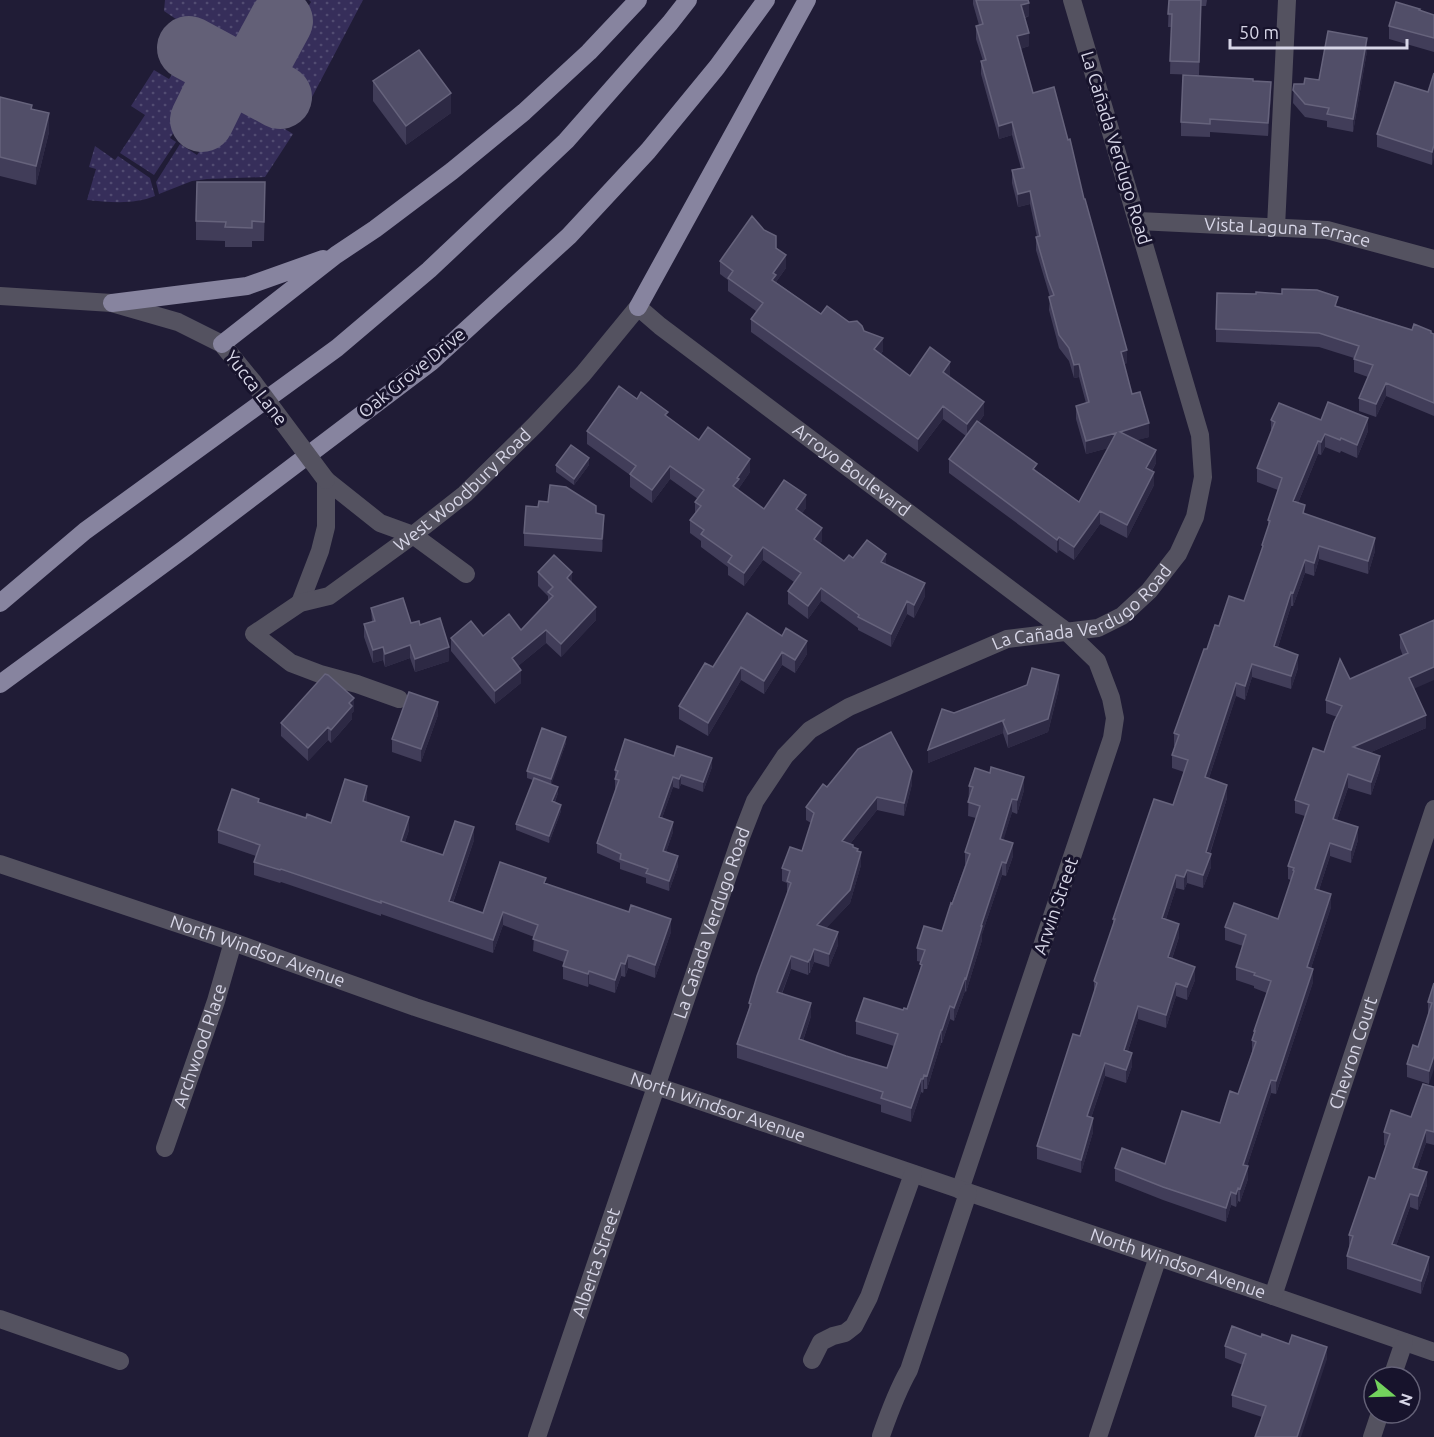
<svg xmlns="http://www.w3.org/2000/svg" width="1434" height="1437" viewBox="0 0 1434 1437" font-family="Ubuntu,sans-serif">
<defs>
<pattern id="grass-dots" width="8" height="8" patternUnits="userSpaceOnUse" patternTransform="scale(1.5)"><rect width="8" height="8" fill="#362e5a"/><path d="M2 2h.1M6 6h.1" fill="none" stroke="#524c72" stroke-width="1.8" stroke-linecap="round"/></pattern>
</defs>
<rect width="100%" height="100%" fill="#201c36"/>
<path fill="url(#grass-dots)" d="M165,0H275L268,13L276,19L252,64L244,67L194,40L198,34L164,11Z
M309,0H363L311,99L287,85L284,89L262,77L261,70L286,24L294,29L311,2Z
M184,57L215,73V81L197,116L188,111L170,138L176,142L154,175L120,153L145,115L131,106L154,70L169,79Z
M233,82L275,104L267,118L293,134L265,177L207,179L192,181L159,194L156,182L180,144L197,155L215,129L206,122L225,86Z
M95,146L115,160L118,156L150,178L155,196C133,205 109,202 87,200L96,169L89,167Z"/>
<g fill="none" stroke-linecap="round" stroke-linejoin="round">
<path stroke="#636077" stroke-width="64" d="M189,48L280,97
M249,80L281,21
M202,120L227,69"/>
<g stroke="#545260" stroke-width="18">
<path id="s1" d="M1138,221L1327,230L1434,259"/>
<path d="M1276,227L1287,0"/>
<path d="M0,296L112,303L178,322L222,344L253,382"/>
<path d="M326,480L380,523L413,535L466,574"/>
<path d="M300,603L320,551L326,527V480"/>
<path id="s2" d="M399,699L357,684L320,674L291,663L254,634L300,603L329,596L413,535L465,494L536,424L583,374L638,307L660,326L1067,632L1097,661L1111,698L1115,718L1112,738L960,1190"/>
<path id="s3" d="M0,864L233,942L415,1007L656,1086L1273,1296L1434,1352"/>
<path id="s4" d="M165,1148L216,1001L233,942"/>
<path id="s5" d="M1273,1296L1434,809"/>
<path d="M0,1319L120,1361"/>
<path d="M812,1360L821,1342L833,1336L845,1333L854,1326L869,1297L913,1174"/>
<path d="M1392,1377L1404,1342"/>
<path d="M881,1436C889,1413 897,1391 909,1370L968,1193"/>
<path id="s6" d="M537,1437L741,837L755,801L785,756L810,730L849,707L1007,639L1098,628L1122,616L1149,591L1178,554L1195,517L1203,477L1200,435L1072,0"/>
<path d="M1098,1437L1158,1257"/>
<path d="M1372,1437L1380,1413"/>
</g>
<path stroke="#87849f" stroke-width="18" d="M112,303L247,286L323,259
M638,307L807,0
M222,344L336,255L375,229L452,171L524,112L589,52L638,0
M0,603L85,531L337,348L429,270L566,141L670,23L688,0
M0,684L184,549L431,362L569,236L648,151L717,67L766,0"/>
<path stroke="#545260" stroke-width="18" d="M253,382L326,480"/>
</g>
<path fill="#413d59" d="M973,0H1028L1029,16L1025,18L1029,46L1020,49L1033,93L1084,199L1127,363L1124,364L1132,394L1149,437L1136,440L1156,463L1152,471L1154,485L1127,538L1100,524L1074,560L1059,550L1057,553L949,473V459L966,436L943,419L918,452L751,332V319L756,311L728,291V280L720,274V261L776,248L786,268L776,282L821,314L849,322L864,331L883,351L881,354L910,376L950,375L949,376L984,415L979,422L1037,471L1079,502L1108,448L1086,454L1076,419V406L1086,403L1079,377L1074,378L1069,361L1059,348L1049,310L1050,297L1036,250V237H1037L1030,204L1018,207L1012,183V170L1021,168L1012,135L999,139L981,74V61H983L976,39V26L979,25L973,4Z
M1169,0H1207L1206,6H1201L1199,75L1170,74L1171,27H1168Z
M1420,10L1434,15V52L1389,39V26Z
M1367,51L1353,132L1327,127V121L1305,117L1293,103L1294,84H1304L1319,80Z
M1434,73L1432,165L1377,147V134L1428,92Z
M373,81L451,113L406,145L373,101Z
M1253,81L1271,95L1268,136L1210,132V137L1181,136V122Z
M0,97L32,109L49,132L36,185L0,176Z
M265,202L264,241H252V247H225V241L196,240V221Z
M1338,306L1412,330L1431,333L1434,334V416L1386,396L1376,417L1359,411V398L1368,377L1354,372V358L1319,347L1216,342V329Z
M637,399L668,417L699,440L750,472L739,488V490L764,509L806,508L802,513L822,541L820,543L844,561L853,558L886,564L925,596L914,618L907,614L891,647L858,630V628L821,601L808,619L788,604V591L794,582L763,560L744,586L728,575V567L701,547V541L690,533V520L695,513V502L698,499L670,479L652,503L630,487V475L587,444V431Z
M1271,420H1321L1368,431L1357,458L1341,451L1340,453L1325,447L1321,455L1318,454L1298,503L1305,514L1375,551L1368,574L1319,559L1314,576L1305,573L1293,606H1291L1278,647L1298,668L1291,689L1252,677L1245,700L1236,696L1209,778L1227,798L1210,854L1211,867L1203,888L1187,883L1184,890L1176,888L1166,919L1179,937L1172,959L1195,980L1187,1000L1176,996L1166,1028L1138,1019L1128,1051L1132,1066L1126,1083L1105,1076L1091,1118L1093,1132L1081,1173L1037,1159V1146L1080,1036L1094,994V981L1113,925V919L1173,805L1184,772L1172,768V755L1175,746H1174V733L1207,649L1219,626L1244,601L1262,550V545L1268,528V520L1278,490L1257,482V468L1271,432Z
M556,465H589L574,485L556,472Z
M596,513L604,528L602,552L524,546V533Z
M538,572L572,583L596,620L561,657L546,643L518,666L521,683L495,704L451,651V638L483,636L521,630L548,602V596L538,586Z
M371,608L411,623L420,625L449,661L415,672L410,658L385,667L383,660L373,663L364,637V624L372,622Z
M747,613L807,654L795,673L782,665L764,694L741,680L708,736L679,719V706L713,667Z
M1434,620L1414,689L1426,728L1369,753L1380,769L1371,795L1348,788L1337,820L1358,840L1351,863L1330,856L1319,890L1331,907L1311,968L1313,982L1276,1094L1271,1093L1247,1166L1248,1179L1240,1202L1238,1201L1236,1207L1231,1205L1226,1222L1163,1200L1115,1181V1168L1165,1164L1220,1123L1238,1094L1252,1052V1040L1254,1036V1031L1267,993L1254,988V986L1236,980V967L1243,946L1225,940V927L1278,919L1291,880L1288,879V866L1305,816L1295,813V800L1324,752L1337,717L1326,713V700L1350,679L1403,656L1400,648V635Z
M1059,688L1048,732L1008,748L1003,733L928,763L954,713Z
M354,711L352,713V719L331,743L328,740L308,761L281,736V723Z
M438,715L421,762L392,752V739Z
M566,743L551,784L558,793L555,802L561,811L549,843L516,830V824L533,780L527,778V771Z
M674,756L712,767L703,792L681,784L679,789L673,787L662,818L673,832L666,852L678,866L669,891L646,883V878L620,869V863L597,853V843L616,789H615V770Z
M912,784L904,816L877,810L850,844L858,851L861,865L850,903L826,928L838,945L829,967L814,962L810,973H809L808,975L791,969L782,994L811,1016L803,1041L846,1056L887,1068L894,1046L856,1034V1021L907,1009L920,973L921,962L917,961V948L942,931L965,865V852L976,818L968,816L969,786L1024,790L1017,814L1012,812L1003,840L1013,856L1006,876L1002,875L982,934V940L966,992L965,991L954,1021L950,1019L942,1043H941L927,1089H924L923,1093L921,1092L911,1122L881,1112V1105L737,1058V1044L749,1009V1003L787,895V883L782,881V868L802,851L811,823L806,820V807L827,787Z
M367,799L366,802L409,830L405,842L443,855L474,840L453,903L483,913L546,883L671,932L655,978L628,968L625,977L621,976L615,993L589,984L588,987L563,979V966L564,962L533,951L534,937L503,925L493,953L381,914V916L281,882L280,883L254,875V862L256,856L218,843V830L259,802L306,818L331,823Z
M1434,983L1429,1084L1407,1077V1064L1418,1047L1428,1015V1002Z
M1434,1087V1145L1426,1143L1417,1169L1427,1185L1418,1210L1410,1207L1396,1246L1429,1270L1421,1294L1347,1269V1256L1349,1248V1235L1375,1179L1386,1146L1384,1145V1132L1411,1117Z
M1225,1346L1327,1359L1262,1417L1232,1407V1395L1243,1365L1225,1358Z"/>
<path fill="#2d2944" d="M1029,3V16L1021,18V5Z
M1029,33V46L1017,50V36Z
M1367,38V51L1353,132V119Z
M1271,82V95L1268,136V123Z
M451,93V113L406,145V126Z
M49,113V132L36,185V166Z
M1012,122V135L999,139V126Z
M1434,145V158L1432,165V152Z
M1030,191V204L1018,207V194Z
M786,255V268L776,282L772,293L773,273Z
M883,338V351L874,362V349Z
M1127,350V363L1121,365V352Z
M950,362V375L943,385V372Z
M1079,364V377L1074,378V365Z
M1386,383V396L1376,417V404Z
M984,402V415L967,437V424Z
M943,406V419L918,452V439Z
M1368,418V431L1357,458V445Z
M1149,423V437L1120,445V432Z
M1116,433V446L1086,454V441Z
M1325,434V447L1321,455V442Z
M1318,441V454L1293,515V501Z
M1156,450V463L1146,481V468Z
M589,458V465L574,485V479Z
M750,459V472L739,488V492L733,486L737,478Z
M670,466V479L652,503V490Z
M1154,472V485L1127,538V525Z
M806,495V508L796,522V509Z
M1100,511V524L1074,560V547Z
M604,515V528L602,552V539Z
M822,528V541L814,552V539Z
M1059,537V550L1057,553V540Z
M1375,538V551L1368,574V561Z
M1319,546V559L1314,576V563Z
M763,547V560L744,586V573Z
M886,554V567L881,562Z
M1305,560V573L1293,606V593Z
M572,572V585L567,578Z
M925,583V596L914,618V605Z
M821,588V601L808,619V606Z
M1291,592V606L1274,659V646Z
M907,601V614L891,647V634Z
M596,607V620L561,657V644Z
M546,630V643L512,671V658Z
M807,641V654L795,673V660Z
M410,645V658L385,667V654Z
M383,647V660L373,663V650Z
M449,647V661L415,672V659Z
M782,652V665L764,694V681Z
M1298,655V668L1291,689V676Z
M1252,664V677L1245,700V686Z
M741,667V680L708,736V723Z
M1434,667V680L1409,691V678Z
M521,670V683L495,704V691Z
M1059,675V688L1048,732L1008,748V734Z
M1236,683V696L1205,790V777Z
M354,698V711L352,713V719L331,743V730Z
M438,702V715L421,762V749Z
M1426,715V728L1353,760V747Z
M1004,720L1003,733L928,763V750Z
M328,727V740L308,761V748Z
M566,737V743L551,786V779Z
M1380,756V769L1371,795V782Z
M712,758V767L703,792V782Z
M912,771V784L904,816V803Z
M1348,774V788L1333,832V819Z
M681,775V784L679,789V779Z
M673,777V787L659,827V817Z
M1024,777V790L1017,814V800Z
M1227,785V798L1206,865V852Z
M367,786V799L363,814V801Z
M558,787V793L552,808V801Z
M877,797V810L842,854V841Z
M1012,799V812L1000,852V839Z
M561,805V811L549,843V836Z
M409,817V830L401,854V841Z
M673,822V832L663,861V851Z
M474,827V840L449,914V901Z
M1358,827V840L1351,863V850Z
M1013,843V856L1006,876V863Z
M1330,843V856L1315,902V889Z
M861,852V865L850,903L817,938V925Z
M1211,854V867L1203,888V875Z
M678,856V866L669,891V881Z
M1002,862V875L982,934V940L966,992V979L981,926Z
M1187,870V883L1184,890V877Z
M1176,875V888L1162,931V918Z
M1331,894V907L1307,980V967Z
M503,912V925L493,953V940Z
M671,919V932L655,978V965Z
M1179,924V937L1168,970V957Z
M838,932V945L829,967V954Z
M814,949V962L810,973V960Z
M628,955V968L625,977V964Z
M791,956V969L777,1005V992Z
M809,960V973L808,975V962Z
M621,963V976L615,993V980Z
M1195,967V980L1187,1000V987Z
M1313,969V982L1276,1094V1081Z
M589,971V984L588,987V974Z
M965,978V991L954,1021V1008Z
M1176,983V996L1166,1028V1015Z
M811,1003V1016L799,1052V1039Z
M950,1006V1019L942,1043V1030Z
M1138,1006V1019L1124,1063V1050Z
M941,1030V1043L927,1089V1076Z
M1132,1053V1066L1126,1083V1070Z
M1434,1056V1069L1429,1084V1071Z
M1105,1063V1076L1087,1130V1116Z
M924,1075V1089L923,1093V1079Z
M921,1079V1092L911,1122V1108Z
M1271,1080V1093L1243,1178V1165Z
M1093,1118V1132L1081,1173V1160Z
M1426,1130V1143L1413,1181V1168Z
M1248,1166V1179L1240,1202V1189Z
M1427,1172V1185L1418,1210V1196Z
M1238,1188V1201L1236,1207V1194Z
M1231,1192V1205L1226,1222V1208Z
M1410,1194V1207L1392,1257V1244Z
M1429,1257V1270L1421,1294V1281Z
M1327,1347V1359L1301,1437H1297Z"/>
<path fill="#514e68" stroke="#66637c" stroke-width="1.5" d="M976,0H1028L1029,3L1021,5L1029,33L1017,36L1033,93L1054,87L1068,140L1070,139L1084,199H1085L1127,350L1121,352L1132,394L1140,392L1149,423L1120,432L1156,450L1146,468L1154,472L1127,525L1100,511L1074,547L1059,537L1057,540L949,459L977,421L1037,464L1033,469L1079,502L1116,433L1086,441L1076,406L1089,402L1079,364L1074,365L1069,348L1059,335L1049,297L1054,295L1048,279L1036,237L1040,236L1030,191L1018,194L1012,170L1024,168L1012,122L999,126L981,61L986,60L976,26L983,24Z
M1169,0H1201L1199,62L1170,61L1172,14H1168Z
M1396,2L1420,9L1419,10L1434,15V38L1389,26Z
M1328,31L1367,38L1353,119L1327,114L1329,108L1305,104L1293,90L1294,84H1304L1305,78L1319,80Z
M419,50L451,93L406,126L373,81Z
M1434,73V145L1432,152L1377,134L1395,82L1428,92Z
M1183,75L1253,79V81L1271,82L1268,123L1210,119V124L1181,122Z
M0,97L32,105L31,109L49,113L36,166L0,157Z
M197,182H265L264,222L252,221V228L225,227L226,222L196,221Z
M752,216L764,230L776,236V248L786,255L773,273L776,275L772,280L821,314L827,306L849,322L857,321L862,326L864,331L883,338L874,349L910,376L930,347L950,362L943,372L984,402L967,424L943,406L918,439L751,319L763,303L728,278L733,271L720,261Z
M1282,289L1317,290L1338,297L1335,306L1412,330L1414,324L1431,331V333L1434,334V403L1386,383L1376,404L1359,398L1373,365L1354,359L1359,346L1319,333L1216,329L1217,293L1256,294V292L1282,294Z
M619,386L637,399L641,392L668,412L665,415L699,440L708,427L750,459L737,478L739,479L733,486L764,509L784,480L806,495L796,509L822,528L814,539L844,561L849,555L853,558L867,540L886,554L881,562L925,583L914,605L907,601L891,634L858,617L859,615L821,588L808,606L788,591L801,573L763,547L744,573L728,562L732,556L701,534L704,530L690,520L701,506L695,502L704,490L670,466L652,490L630,474L636,466L587,431Z
M1328,402L1368,418L1357,445L1341,438L1340,440L1325,434L1321,442L1318,441L1293,501L1305,505L1303,513L1375,538L1368,561L1319,546L1314,563L1305,560L1293,593L1291,592L1274,646L1298,655L1291,676L1252,664L1245,686L1236,683L1205,777L1227,785L1206,852L1211,854L1203,875L1187,870L1184,877L1176,875L1162,918L1179,924L1168,957L1195,967L1187,987L1176,983L1166,1015L1138,1006L1124,1050L1132,1053L1126,1070L1105,1063L1087,1116L1093,1118L1081,1160L1037,1146L1073,1034L1080,1036L1097,983L1094,981L1115,919H1113L1154,799L1173,805L1188,760L1172,755L1179,735L1174,733L1204,649H1207L1215,625L1219,626L1229,596L1244,601L1263,546L1262,545L1270,521L1268,520L1282,478L1257,468L1275,422L1271,420L1279,403L1321,420Z
M571,445L589,458L574,479L556,465Z
M550,485L566,487L596,506V513L604,515L602,539L524,533L526,506L538,507L539,501L548,502Z
M554,555L572,572L567,578L596,607L561,644L546,630L512,658L521,670L495,691L451,638L471,621L483,636L509,614L521,630L553,596L548,592L553,587L538,572Z
M403,598L411,623L419,621L420,625L440,618L449,647L415,659L410,645L385,654L383,647L373,650L364,624L375,621L371,608Z
M747,613L782,636L786,628L807,641L795,660L782,652L764,681L741,667L708,723L679,706L705,663L713,667Z
M1434,620V667L1409,678L1426,715L1353,747L1380,756L1371,782L1348,774L1333,819L1358,827L1351,850L1330,843L1315,889L1331,894L1307,967L1313,969L1276,1081L1271,1080L1243,1165L1248,1166L1240,1189L1238,1188L1236,1194L1231,1192L1226,1208L1163,1187L1115,1168L1122,1148L1165,1164L1182,1111L1220,1123L1230,1091L1238,1094L1256,1042L1252,1040L1255,1031H1254L1271,981L1254,975L1255,973L1236,967L1246,935L1225,927L1234,903L1278,919L1294,871L1293,870L1294,868L1288,866L1309,805L1295,800L1313,748L1324,752L1334,722L1342,706L1326,700L1340,659L1350,679L1408,653L1400,635Z
M1032,668L1059,675L1048,719L1008,734L1003,722L1004,720L928,750L942,709L954,713L1027,685Z
M325,674L328,675L354,698L349,703L352,706L331,730L328,727L308,748L281,723Z
M409,692L438,702L421,749L392,739Z
M542,728L566,737L551,779L527,771Z
M891,732L912,771L904,803L877,797L842,841L853,845V847L858,849L857,851L861,852L850,890L817,925L838,932L829,954L814,949L810,960H809L808,962L791,956L777,992L811,1003L799,1039L846,1056L887,1068L898,1034L856,1021L864,998L903,1010L904,1008L907,1009L922,965L920,964L925,950L917,948L924,926L942,931L951,903L952,904L970,854L965,852L980,806L968,802L973,787L969,786L975,768L990,773L991,767L1024,777L1017,800L1012,799L1000,839L1013,843L1006,863L1002,862L981,926H982L966,979L965,978L954,1008L950,1006L942,1030H941L927,1076L924,1075L923,1079H921L911,1108L881,1098L883,1092L737,1044L751,1004L749,1003L757,976L791,883L787,881L790,871L782,868L790,847L802,851L814,813L806,807L823,784L827,787L858,749Z
M625,739L674,756L677,746L712,758L703,782L681,775L679,779L673,777L659,817L673,822L663,851L678,856L669,881L646,873L648,869L620,859L621,854L597,843L619,780L615,779L618,771L615,770Z
M534,778L558,787L552,801L561,805L549,836L516,824Z
M345,779L367,786L363,801L409,817L401,841L443,855L455,821L474,827L449,901L483,913L500,862L546,878L544,883L629,912L631,905L671,919L655,965L628,955L625,964L621,963L615,980L589,971L588,974L563,966L568,951L533,939L538,925L503,912L493,940L381,901V903L281,869L280,870L254,862L260,845L218,830L232,789L259,799L258,802L306,818L307,814L331,823Z
M1434,983V1056L1429,1071L1407,1064L1413,1045L1418,1047L1432,1003L1428,1002Z
M1423,1084L1434,1087V1132L1426,1130L1413,1168L1427,1172L1418,1196L1410,1194L1392,1244L1429,1257L1421,1281L1347,1256L1353,1236L1349,1235L1369,1177L1375,1179L1390,1134L1384,1132L1391,1110L1411,1117Z
M1232,1326L1261,1337L1262,1334L1289,1344L1292,1335L1327,1347L1297,1437H1255L1266,1406L1232,1395L1246,1354L1225,1346Z"/>
<g text-anchor="middle" stroke-width="6" stroke-linejoin="round" paint-order="stroke">
<g font-size="18" fill="#d7d6e7" stroke="#17132c">
<text transform="translate(1116 148) rotate(73)" y="6">La Cañada Verdugo Road</text>
<text dy="6" stroke="none"><textPath href="#s1" startOffset="150">Vista Laguna Terrace</textPath></text>
<text transform="translate(412 373) rotate(-39)" y="6">Oak Grove Drive</text>
<text transform="translate(256 388) rotate(52)" y="6">Yucca Lane</text>
<text dy="6" stroke="none"><textPath href="#s2" startOffset="940">Arroyo Boulevard</textPath></text>
<text dy="6" stroke="none"><textPath href="#s2" startOffset="417">West Woodbury Road</textPath></text>
<text dy="6" stroke="none"><textPath href="#s6" startOffset="1065">La Cañada Verdugo Road</textPath></text>
<text transform="translate(1056 906) rotate(-71)" y="6">Arwin Street</text>
<text dy="6" stroke="none"><textPath href="#s6" startOffset="543">La Cañada Verdugo Road</textPath></text>
<text dy="6" stroke="none"><textPath href="#s3" startOffset="272">North Windsor Avenue</textPath></text>
<text dy="6" stroke="none"><textPath href="#s4" startOffset="108">Archwood Place</textPath></text>
<text dy="6" stroke="none"><textPath href="#s5" startOffset="256">Chevron Court</textPath></text>
<text dy="6" stroke="none"><textPath href="#s3" startOffset="758">North Windsor Avenue</textPath></text>
<text dy="6" stroke="none"><textPath href="#s6" startOffset="184">Alberta Street</textPath></text>
<text dy="6" stroke="none"><textPath href="#s3" startOffset="1244">North Windsor Avenue</textPath></text>
</g>
</g>
<g transform="translate(1392 1395) rotate(109)"><circle r="28" fill="#17132c" stroke="#646177" stroke-width="1.5"/>
<path d="M0-4.5L10 22L0 15L-10 22Z" fill="#73d25d"/>
<text y="-9" font-size="16" font-weight="bold" text-anchor="middle" fill="#d7d6e7">N</text>
</g>
<path d="M1230 39v9h177v-9" fill="none" stroke="#d7d6e7" stroke-width="3"/>
<text x="1239" y="39" font-size="18" fill="#d7d6e7" stroke="#17132c" stroke-width="4.5" paint-order="stroke">50 m</text>
</svg>
